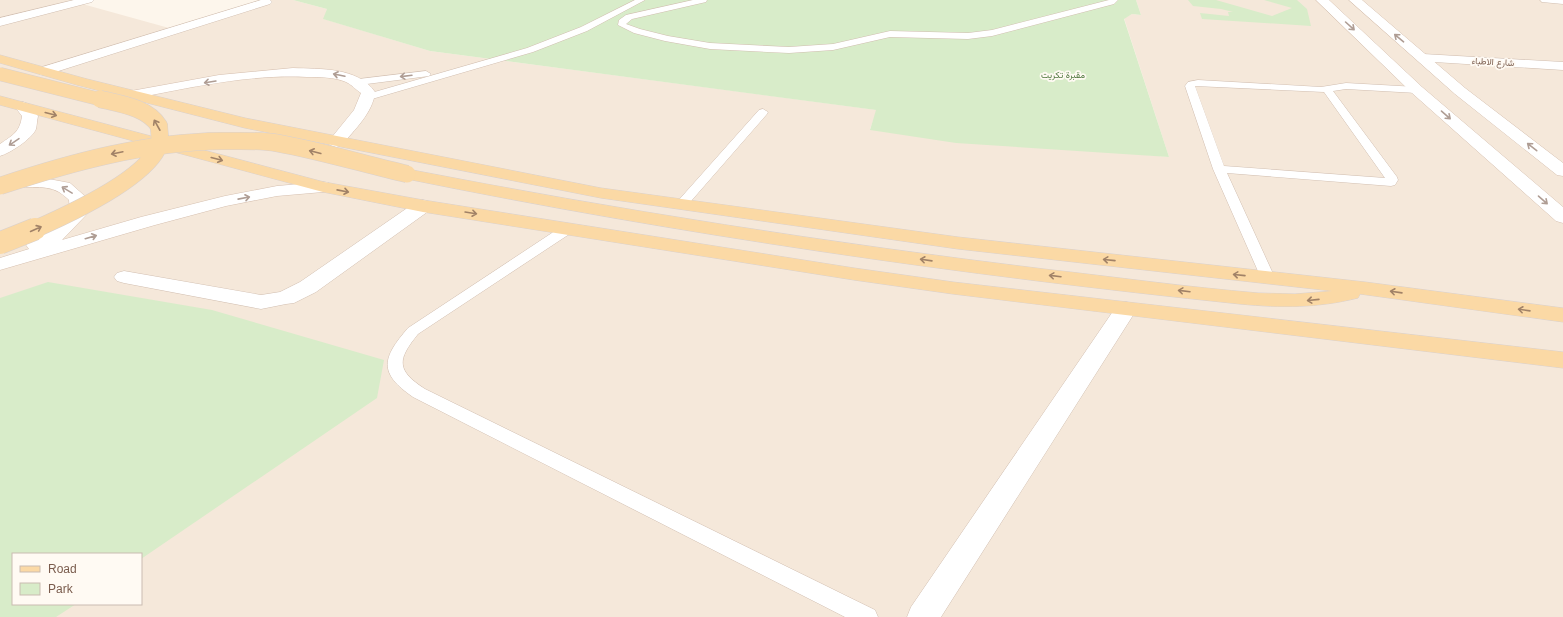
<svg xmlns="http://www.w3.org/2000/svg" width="1563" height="617" viewBox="0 0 1563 617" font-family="Arial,Vazirmatn,sans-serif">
<rect width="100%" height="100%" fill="#fdf6ec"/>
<path fill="#f5e8da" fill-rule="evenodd" d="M0,0H68L169,28L181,26L266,0H293L327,9L324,19L430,51L877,110L870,129L1169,157L1124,18L1132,14L1141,15L1136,0H1563V617H0ZM13,554H141V604H13Z"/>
<path fill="#d8ecc9" d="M293,0H1136L1141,15L1132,14L1124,19L1169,157L956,143L870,130L876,110L430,51L323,19L327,9Z
M1188,0H1216L1272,16L1292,8L1264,0H1297L1307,9L1311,26L1202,19L1200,13L1229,16L1228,12H1233L1221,9L1193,6Z
M48,282L212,310L384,360L377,398L141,559V554H13V604H76L56,617H0V298Z"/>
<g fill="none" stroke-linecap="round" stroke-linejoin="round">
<defs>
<path id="lane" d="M635,0H645L587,31L533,52L372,99H364L363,97L364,95L527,48L581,27Z
M693,0H707L706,2L632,19L626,24L640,29L668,36L710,43L789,47L833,44L890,31L968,33L992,30L1109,0H1118L1114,4L992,36L968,39L890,37L833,50L789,53L710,49L665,41L634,33L618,25L619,20L626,15Z
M426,71L431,74L429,76L359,85L354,82L359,79Z
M1198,80L1321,87L1346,83L1417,87L1422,90L1417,93L1346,89L1333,91L1397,177L1398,180L1395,185L1391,186L1227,173L1275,278L1273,281L1268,282L1263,281L1261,278L1213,169L1185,86L1188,82ZM1195,86L1324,92L1385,178L1224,166Z
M763,109L768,112L767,114L685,208H677L675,205L677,202L759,110Z
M569,224L574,225L576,228L574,231L418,334C397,360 396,370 425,389L875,610L878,617H845L413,397C378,373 382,358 408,328L564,225Z"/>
<path id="street" d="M74,0H94L92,2L0,26V18Z
M261,0H270L272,2L270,4L49,74L44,75L39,74L37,71L39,68Z
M1540,0H1563V4L1542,2Z
M1423,54L1563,62V70L1418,61L1416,58L1418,55Z
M423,200L430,202L432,206L430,210L316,292L294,303L286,304L261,309L124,283L117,281L114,277L117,273L124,271L261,295L280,292L300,282L416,202Z
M1126,302L1134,304L1137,309L941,617H907L911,607L1118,304Z"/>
<path id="secondary" d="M1316,0H1329L1422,87L1563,207V223L1556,221L1412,93Z
M1349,0H1362L1465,88L1563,163V176L1557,175L1455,94Z
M293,68C320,69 358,67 375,92C373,113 354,130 342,145L336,147L330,145L328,142L354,110L361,93C356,90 351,84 346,82C334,77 320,77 307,77C248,74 188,88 131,99L126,98L124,95L126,92L131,91L219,75Z
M23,102L28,104L38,116C37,120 37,125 36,129C32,139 10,153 0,156V144C13,135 20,132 22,116L15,107L18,104Z
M11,177H38L70,183L87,198L88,213L62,240L141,217L225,196L277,186L323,182L329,183L332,187L329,191L323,192L277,196L226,206L155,225L0,270V258L29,249L26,245L29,241L48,232L70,212L69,200C66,197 62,194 59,192C43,183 22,190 5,186L2,182L5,178Z"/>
<path id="primary" d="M0,55L87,79L245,118L601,188L958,237L1365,282L1563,308V322L1360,294L1358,298C1317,308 1282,308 1240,304C961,275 682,235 407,179L401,178L398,174L401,170L407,169C618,210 830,243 1044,269C1115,277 1187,287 1258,293L1295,294L1332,291L958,249L601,198L245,128L77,85L0,63Z
M0,96L324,182L423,200L854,268L953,282L1563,352V368L953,294L854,280L423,212L323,192L0,105Z"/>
</defs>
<use href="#lane" stroke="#d1beb0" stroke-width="1"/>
<use href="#street" stroke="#d1beb0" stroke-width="1"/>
<use href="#secondary" stroke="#d6c0b0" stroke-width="1"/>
<use href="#primary" stroke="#dad1cd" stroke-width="1"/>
<use href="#lane" fill="#fff" fill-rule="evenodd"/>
<use href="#street" fill="#fff" fill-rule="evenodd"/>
<use href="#secondary" fill="#fff" fill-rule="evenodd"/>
<use href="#primary" fill="#fbd9a5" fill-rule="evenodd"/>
<defs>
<path id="primary-bridge-far2" d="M0,74L103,100"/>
<path id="primary-bridge-far1" d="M0,186C72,162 146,142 222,141C240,141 259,140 277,143C321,151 364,164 407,174
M33,230C65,216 147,179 159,145C161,140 159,131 159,126C147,107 120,104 100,99"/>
<path id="primary-bridge" d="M0,243L35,229"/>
</defs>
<use href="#primary-bridge-far2" stroke="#dad1cd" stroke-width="14" stroke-linecap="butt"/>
<use href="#primary-bridge-far1" stroke="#dad1cd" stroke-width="18" stroke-linecap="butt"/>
<use href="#primary-bridge" stroke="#dad1cd" stroke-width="23" stroke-linecap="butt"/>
<use href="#primary-bridge-far2" stroke="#fbd9a5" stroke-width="13"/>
<use href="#primary-bridge-far1" stroke="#fbd9a5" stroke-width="17"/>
<use href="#primary-bridge" stroke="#fbd9a5" stroke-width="22"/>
</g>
<defs><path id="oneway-shaft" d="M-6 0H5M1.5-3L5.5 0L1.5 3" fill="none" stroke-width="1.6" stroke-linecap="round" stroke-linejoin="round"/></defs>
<g stroke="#af9d94">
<use href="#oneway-shaft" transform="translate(1350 26) rotate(42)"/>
<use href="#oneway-shaft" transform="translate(1399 38) rotate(-140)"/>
<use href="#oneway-shaft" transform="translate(339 75) rotate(-168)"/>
<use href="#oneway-shaft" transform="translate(406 76) rotate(173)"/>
<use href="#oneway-shaft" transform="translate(210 82) rotate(171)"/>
<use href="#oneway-shaft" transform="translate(1446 115) rotate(41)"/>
<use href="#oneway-shaft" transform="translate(14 142) rotate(146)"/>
<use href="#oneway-shaft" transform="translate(1532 147) rotate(-142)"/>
<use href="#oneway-shaft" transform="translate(67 190) rotate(-149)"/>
<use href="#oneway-shaft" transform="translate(244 198) rotate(-11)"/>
<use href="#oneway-shaft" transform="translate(1543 200) rotate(41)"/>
<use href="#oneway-shaft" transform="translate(91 237) rotate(-16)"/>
</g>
<g stroke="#a18267">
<use href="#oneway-shaft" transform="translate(51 114) rotate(15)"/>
<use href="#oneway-shaft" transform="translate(157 125) rotate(-119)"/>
<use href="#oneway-shaft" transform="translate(315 152) rotate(-166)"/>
<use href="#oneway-shaft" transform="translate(117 153) rotate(168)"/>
<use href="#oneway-shaft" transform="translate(217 159) rotate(15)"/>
<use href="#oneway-shaft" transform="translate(343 191) rotate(11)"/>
<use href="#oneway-shaft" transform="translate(471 213) rotate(9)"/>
<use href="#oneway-shaft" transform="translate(36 229) rotate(-24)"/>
<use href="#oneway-shaft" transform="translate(926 260) rotate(-172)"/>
<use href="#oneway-shaft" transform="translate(1109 260) rotate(-174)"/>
<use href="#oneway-shaft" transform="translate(1239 275) rotate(-174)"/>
<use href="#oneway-shaft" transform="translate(1055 276) rotate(-173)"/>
<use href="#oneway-shaft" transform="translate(1184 291) rotate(-173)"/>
<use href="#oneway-shaft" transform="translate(1396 292) rotate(-172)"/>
<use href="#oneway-shaft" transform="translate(1313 300) rotate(174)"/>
<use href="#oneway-shaft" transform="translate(1524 310) rotate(-172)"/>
</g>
<g text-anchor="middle" stroke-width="3.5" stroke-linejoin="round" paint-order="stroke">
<g font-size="9" fill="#7a5c4d" stroke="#fffaf3">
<text transform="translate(1493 62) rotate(3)" y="3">شارع الاطباء</text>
</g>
<g font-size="9" fill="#537a41" stroke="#fffaf3">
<text x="1063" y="78">مقبرة تكريت</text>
</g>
</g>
<rect x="12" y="553" width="130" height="52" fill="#fffaf3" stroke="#cabbb1"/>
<rect x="20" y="566" width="20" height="6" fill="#fbd9a5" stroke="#cabbb1"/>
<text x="48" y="573" font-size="12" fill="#7a5c4d">Road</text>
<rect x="20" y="583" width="20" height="12" fill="#d8ecc9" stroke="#cabbb1"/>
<text x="48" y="593" font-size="12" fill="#7a5c4d">Park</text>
</svg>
